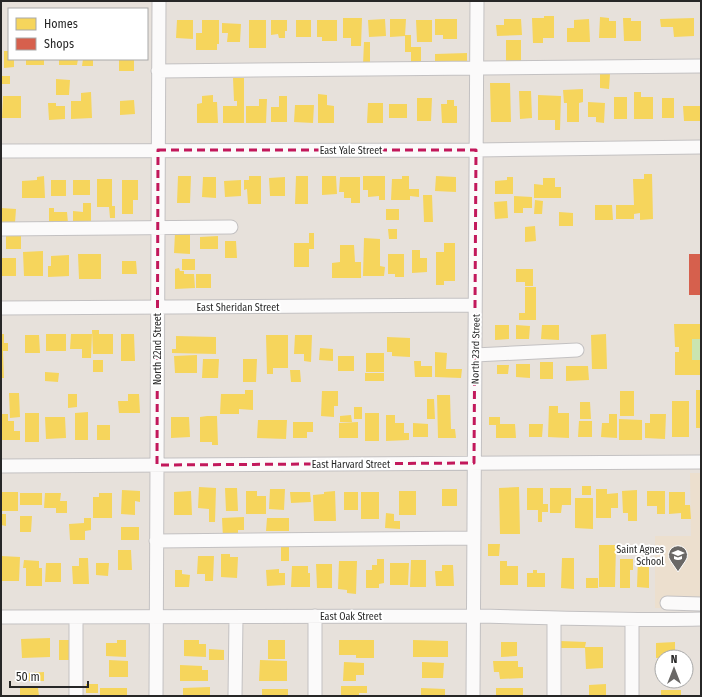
<svg xmlns="http://www.w3.org/2000/svg" width="702" height="697" viewBox="0 0 702 697" font-family="'Fira Sans Condensed',sans-serif">
<rect width="100%" height="100%" fill="#e7e1db"/>
<path fill="#ecdfce" d="M690,473H701V608H655V536H691Z"/>
<path fill="#cae5b0" d="M692,339H701V360H692Z"/>
<path fill="#f6d55c" d="M544,16H554V38H543V43H533L532,18H544Z
M600,17L609,18V21H616V38H599Z
M343,18H362L361,46H351V38H343Z
M623,18H631V21H641V41H624Z
M694,18V36L674,37L673,27H661L660,19Z
M385,19L386,36L369,37L368,20Z
M390,19H406L405,36L390,37Z
M435,19H457V39H443V35H435Z
M504,19H521L522,35L497,36L496,25H504Z
M589,19L590,42H567V28H574V20Z
M177,20H193V39L176,38Z
M202,20H219V44H217V50H196V33H202Z
M249,20H266V48H249Z
M271,20H287V31H285V38H279L278,34L271,35Z
M296,20H311V37H296Z
M317,20H337V41H322V37H317Z
M416,20H432V42H417Z
M222,23L241,24L240,42H227L228,33H222Z
M405,35H411V47H421V63H411V52H405Z
M506,40H521V65L506,64Z
M364,42H370V65H363Z
M4,51H9V59H14V67L4,68Z
M467,53V65H435V54Z
M26,59H44V65H26Z
M59,59H78L77,65H59Z
M83,59H93V66H82Z
M119,59H134V71H119Z
M600,73L610,74L609,89L600,88Z
M1,76H10V84H1Z
M233,78H244V123H223V106H237V101H234Z
M56,79L70,80L69,95H56Z
M490,83H510L511,122H491Z
M583,89V102L579,103V122H567V103H564L563,90Z
M519,91H531L532,118L520,119Z
M91,92L92,118L71,119V101H81V93Z
M634,92H641V97H653V119H634Z
M318,94L327,95V105L334,106V123H318Z
M213,95V102H217L218,123H197V104L202,103V96Z
M538,95L561,96L560,130H555V120H538Z
M3,96H21V118H2Z
M279,96H287V122H271V107H279Z
M614,97H627V119H614Z
M417,98H432L431,121H417Z
M662,98H674V118H662Z
M259,99H267L266,123H246V106H259Z
M134,100L135,114L120,115V101Z
M447,100H454V106H457V123H442L441,104H447Z
M588,102L605,103L604,123L596,122V117H588Z
M48,103H56V106H65V119L49,120Z
M368,103H383V123H367Z
M389,104H407V118H389Z
M295,105H314L313,123L294,122Z
M683,106H701V121H684Z
M644,174H652L653,219L640,220V213L634,214V219H616V205H634L633,179H644Z
M44,176L45,198H22V181L37,180V177Z
M178,176H191L190,203H177Z
M249,176H261V204H248L247,189L244,190V180H249Z
M296,176H308V204H295Z
M322,176H336L337,194L322,195Z
M363,176H385V200H379V196L368,197V190H363Z
M402,176H409V189H419V197L410,196V200H391L392,179H402Z
M436,176L456,177V192L435,191Z
M203,177H216V198L202,197Z
M285,177V196H270L269,178Z
M340,177H360V203H351V198H344V192H339Z
M507,177H513V194H495V181L507,180Z
M543,178H555V187H561V198H534V184L543,185Z
M97,179H112V206H115V218H110L109,207H97Z
M51,180H66V196H51Z
M73,180H90V195H73Z
M122,180H138V200H133V214H122Z
M241,180V196L225,197L224,181Z
M423,195H432L433,222H424Z
M514,196L532,197V208H523V213H514Z
M535,200L543,201L542,214H534Z
M507,201L508,218L495,219L494,202Z
M83,203H91V223H73V211L83,212Z
M595,205H612L613,220H595Z
M1,208L16,209L15,223L1,222Z
M49,208H54V212H67L68,223L49,224Z
M386,209H399V220H386Z
M559,212L573,213V226H559Z
M535,226L536,241L525,242V227Z
M388,229H397V239H389Z
M21,233V249H6V234Z
M175,233H190V254L174,253Z
M309,233H314V249H309V267H294V243H309Z
M218,236V249H200V237Z
M364,238L380,239V266L385,267L384,276H363Z
M225,241H236L237,258H225Z
M444,243H455V281H444V285H436V252H444Z
M340,245H354L355,262H361V278H332V263L340,262Z
M412,250H420V258H427V272L412,273Z
M43,251V276H24L23,252Z
M78,254H101V279H79Z
M388,254H404V277H395V274H388Z
M69,255V276L48,277V266H51V256Z
M1,258H16V276H1Z
M182,259H195V270H182Z
M122,261H136L137,274H122Z
M179,268L180,271H184V274H194L195,288L175,289V269Z
M516,269H533V286H525V282H516Z
M196,274H211V288H196Z
M525,287H536V320H519V313H525Z
M674,324H701V339H692V360H701V375H675V352H679V347H675Z
M495,325H509V339L495,340Z
M516,325L530,326L529,339H516Z
M542,325H559V340L541,339Z
M92,330H99V334H113V354H93Z
M1,334H4V343H8V351H3L4,378H1Z
M46,334H66V351H46Z
M71,334H92L91,358H82V349H70Z
M121,334H134L135,361H121Z
M606,334L607,369H592L591,335Z
M25,335H39L40,353H25Z
M266,335H288V368H273V374H267Z
M295,335H312L311,362L304,361V354H294Z
M176,336L216,337V354L172,353V349H176Z
M387,337L410,338V357L392,356V352H387Z
M320,348L333,349V361L319,360Z
M435,352L447,353L446,369H462L461,378L435,377Z
M366,353H384V372H366Z
M197,355V373H175L174,356Z
M338,356H354V371H338Z
M203,359H219L218,378H202Z
M243,359H257L256,382H243Z
M93,360H103V372H93Z
M414,361H421V366H432V377H415Z
M540,362H553V379H540Z
M516,364H530V378L516,377Z
M497,365H509L508,374H497Z
M566,366H588L589,380L566,381Z
M290,370H300L301,382H291Z
M45,372L59,373L58,382L45,381Z
M365,373H384V381H365Z
M245,390H253V410L239,409V414H220L221,394H245Z
M696,390H701V428H696Z
M322,391H338V406H334V417L321,416Z
M620,391H634V416H620Z
M9,393H19L20,417L10,418Z
M68,394H77V407L68,408Z
M128,394H139L140,413H119L118,401H128Z
M437,395H450L451,429H455L456,438H438Z
M427,399H434L435,419H427Z
M672,401H689V437H672Z
M580,402H590L591,419H580Z
M549,406H558V413H569V438L548,437Z
M354,407H362V419H354Z
M88,412V440H75V413Z
M25,413H39V442H25Z
M365,413H379V441H365Z
M1,414H8V421H14V431H20V440H1Z
M609,414H617V438L601,437L602,423H609Z
M650,414H666L665,439L645,438V423H650Z
M351,415L352,422H340V416Z
M386,415H395V423H404V433H409V440L386,441Z
M207,416H217L218,445H212V442H200V417Z
M45,417H65L66,438L46,439Z
M171,417H189L190,437L171,438Z
M489,417H500V424H515L516,438H496V425H489Z
M619,419L642,420V440H619Z
M258,420H287L286,439L257,438Z
M579,421H592V437H578Z
M293,422H313V432H307V438H293Z
M358,422V438H339V423Z
M413,423L428,424V437H413Z
M529,424H543L542,437H529Z
M97,425H110V440H97Z
M582,486H591V495H582Z
M199,487L216,488L215,522H209V509L198,508Z
M519,487L520,534H500L499,488Z
M225,488H237L238,511H226Z
M527,488H543V504H548V512H542V522H538V510H527Z
M550,488H571V505H562L561,513H550Z
M270,489H285L284,510L269,509Z
M442,489H457V506H442Z
M596,489H607V494L618,493V508H611V518H596Z
M122,490L140,491V502L135,501V515L121,514Z
M637,490V521H628V513H623L622,491Z
M191,491L192,515H174V492Z
M246,491H257V496H266V514H246Z
M335,491L336,521H314L313,495L324,494V492Z
M399,491H416V515H399Z
M647,491H665V514H657V506H647Z
M1,492H18V511H1Z
M290,492H310L311,502L291,503Z
M344,492H358V510H344Z
M361,492H379V519H361Z
M669,492H685V505H690L691,519H681V513L669,514Z
M20,493H42V505H20Z
M45,493H61L60,501H67V513H56V508H44Z
M99,493H112V518H93V497H99Z
M575,498H593V529L575,528Z
M386,513L394,514V521H400V529L385,528Z
M1,514H6V526L1,525Z
M20,516H32L31,532H20Z
M244,517V530H238V537L223,538L222,518Z
M84,518H91V530L85,531V540H70L69,524L84,523Z
M267,518H289V531H266Z
M121,527H139V540H121Z
M488,544H500L499,556H488Z
M599,545H616L615,587H599Z
M281,547H289V561H281Z
M118,550H131L132,570H118Z
M221,554H230V557H238L237,578L221,577Z
M1,556L20,557L19,581H1Z
M198,556H214L213,581H205V574H197Z
M79,558H88L89,584H73L72,566H79Z
M562,558H574V589L561,588Z
M638,558L649,559V588L637,587Z
M377,559H384V583L379,584V588H366V570H372V565H377Z
M620,559H633V570H630V588H620Z
M24,560L39,561V568H42V586H26V568H23Z
M411,560H426V587H410Z
M339,561H357L356,594L347,593V590L338,589Z
M500,561H507V566H518V585H500Z
M46,563H61V582H45Z
M96,563H109L108,576L96,575Z
M390,563H409L408,585H390Z
M316,564H332V588H317Z
M442,565H453L454,586H436L435,571H442Z
M292,566H308V573H310V587H291Z
M279,569V573H285V585L267,586L266,570Z
M175,570H182V574L190,575L189,587H175Z
M533,570H537V573H545V587H527V573H533Z
M586,578H598V588H586Z
M50,638V657L22,658L21,639Z
M59,640H71L72,660H59Z
M117,640H126V657L106,656V643H117Z
M184,640H199V644H206V657L184,656Z
M268,640H285V659H268Z
M339,640H374V658H356V655H339Z
M413,640L448,641V657H413Z
M560,641L586,642L585,647H603V668L586,669L585,648H559Z
M501,642H517V656L501,657Z
M675,642V652H672V657L656,658V643Z
M209,649L224,650V660H209Z
M109,660L128,661V677H109Z
M260,660L287,661V681H259Z
M493,661H518V667H523V678L500,679L499,672H494Z
M656,661H662V677H656Z
M344,662L364,663V675H356V681H343Z
M422,662L444,663L443,678H422Z
M180,665L202,666V670H208V681H180Z
M44,672V681H29V673Z
M86,684H98V693H86Z
M606,684V696H589V685Z
M341,686H367V693H359V696H341Z
M210,687V696H183V688Z
M20,688H38L39,696H20Z
M100,688H127V696H100Z
M421,688L445,689V696H421Z
M496,688H523V696H496Z
M262,689H288V696H262Z
M661,690H681V696H661Z"/>
<path fill="#d6604d" d="M689,254H701V295H689Z"/>
<g fill="none" stroke-linecap="round" stroke-linejoin="round">
<defs>
<path id="minor" d="M158,71L701,66
M1,151L476,150L701,147
M1,229L231,227
M1,308L475,305
M475,355L577,350
M1,466L701,462
M156,541L474,538
M667,603L701,604
M1,617L474,616C550,617 625,621 701,619
M76,618V696
M632,620V696
M156,696L159,1
M235,696L236,617
M315,696V616
M473,696L477,1
M554,696V618"/>
</defs>
<use href="#minor" stroke="#c3c1c2" stroke-width="15"/>
<use href="#minor" stroke="#fbfafa" stroke-width="13"/>
</g>
<path fill="none" stroke="#c2185b" stroke-width="3" stroke-dasharray="8 5" stroke-linejoin="round" d="M158,150H476L474,463L157,465Z"/>
<defs>
<symbol id="school-pin" viewBox="-11 -11 22 30"><path d="M0 17L-7.5 6A9.5 9.5 0 1 1 7.5 6Z" fill="#6a6866" stroke="#fff"/><path d="M0-5L7-2L0 1L-7-2ZM-4 1L0 2.5L4 1V4Q0 6-4 4Z" fill="#fff"/></symbol>
</defs>
<g fill-rule="evenodd">
<use href="#school-pin" x="667" y="544" width="22" height="30"/>
</g>
<g text-anchor="middle" stroke-width="4" stroke-linejoin="round" paint-order="stroke">
<g font-size="10" fill="#272727" stroke="#fff">
<text x="351" y="154">East Yale Street</text>
<text x="238" y="311">East Sheridan Street</text>
<text transform="translate(157 349) rotate(-90)" y="4">North 22nd Street</text>
<text transform="translate(475 349) rotate(-89)" y="4">North 23rd Street</text>
<text x="351" y="468">East Harvard Street</text>
<text x="351" y="620">East Oak Street</text>
</g>
<g font-size="10" fill="#272727" stroke="#fff" text-anchor="end">
<text x="664" y="553">Saint Agnes<tspan x="664" dy="12">School</tspan></text>
</g>
</g>
<rect width="702" height="697" fill="none" stroke="#272727" stroke-width="4"/>
<rect x="8" y="8" width="140" height="52" fill="#ffffff" stroke="#a9a9a9"/>
<rect x="16" y="18" width="20" height="12" fill="#f6d55c" stroke="#a9a9a9"/>
<text x="44" y="28" font-size="12" fill="#272727">Homes</text>
<rect x="16" y="38" width="20" height="12" fill="#d6604d" stroke="#a9a9a9"/>
<text x="44" y="48" font-size="12" fill="#272727">Shops</text>
<g transform="translate(674 669)"><circle r="19" fill="#ffffff" stroke="#a9a9a9"/>
<path d="M0-3L7 15L0 10L-7 15Z" fill="#6a6866"/>
<text y="-6" font-size="11" font-weight="bold" text-anchor="middle" fill="#272727">N</text>
</g>
<path d="M10 681v6h78v-6" fill="none" stroke="#272727" stroke-width="2"/>
<text x="16" y="681" font-size="12" fill="#272727" stroke="#ffffff" stroke-width="3" paint-order="stroke">50 m</text>
</svg>
